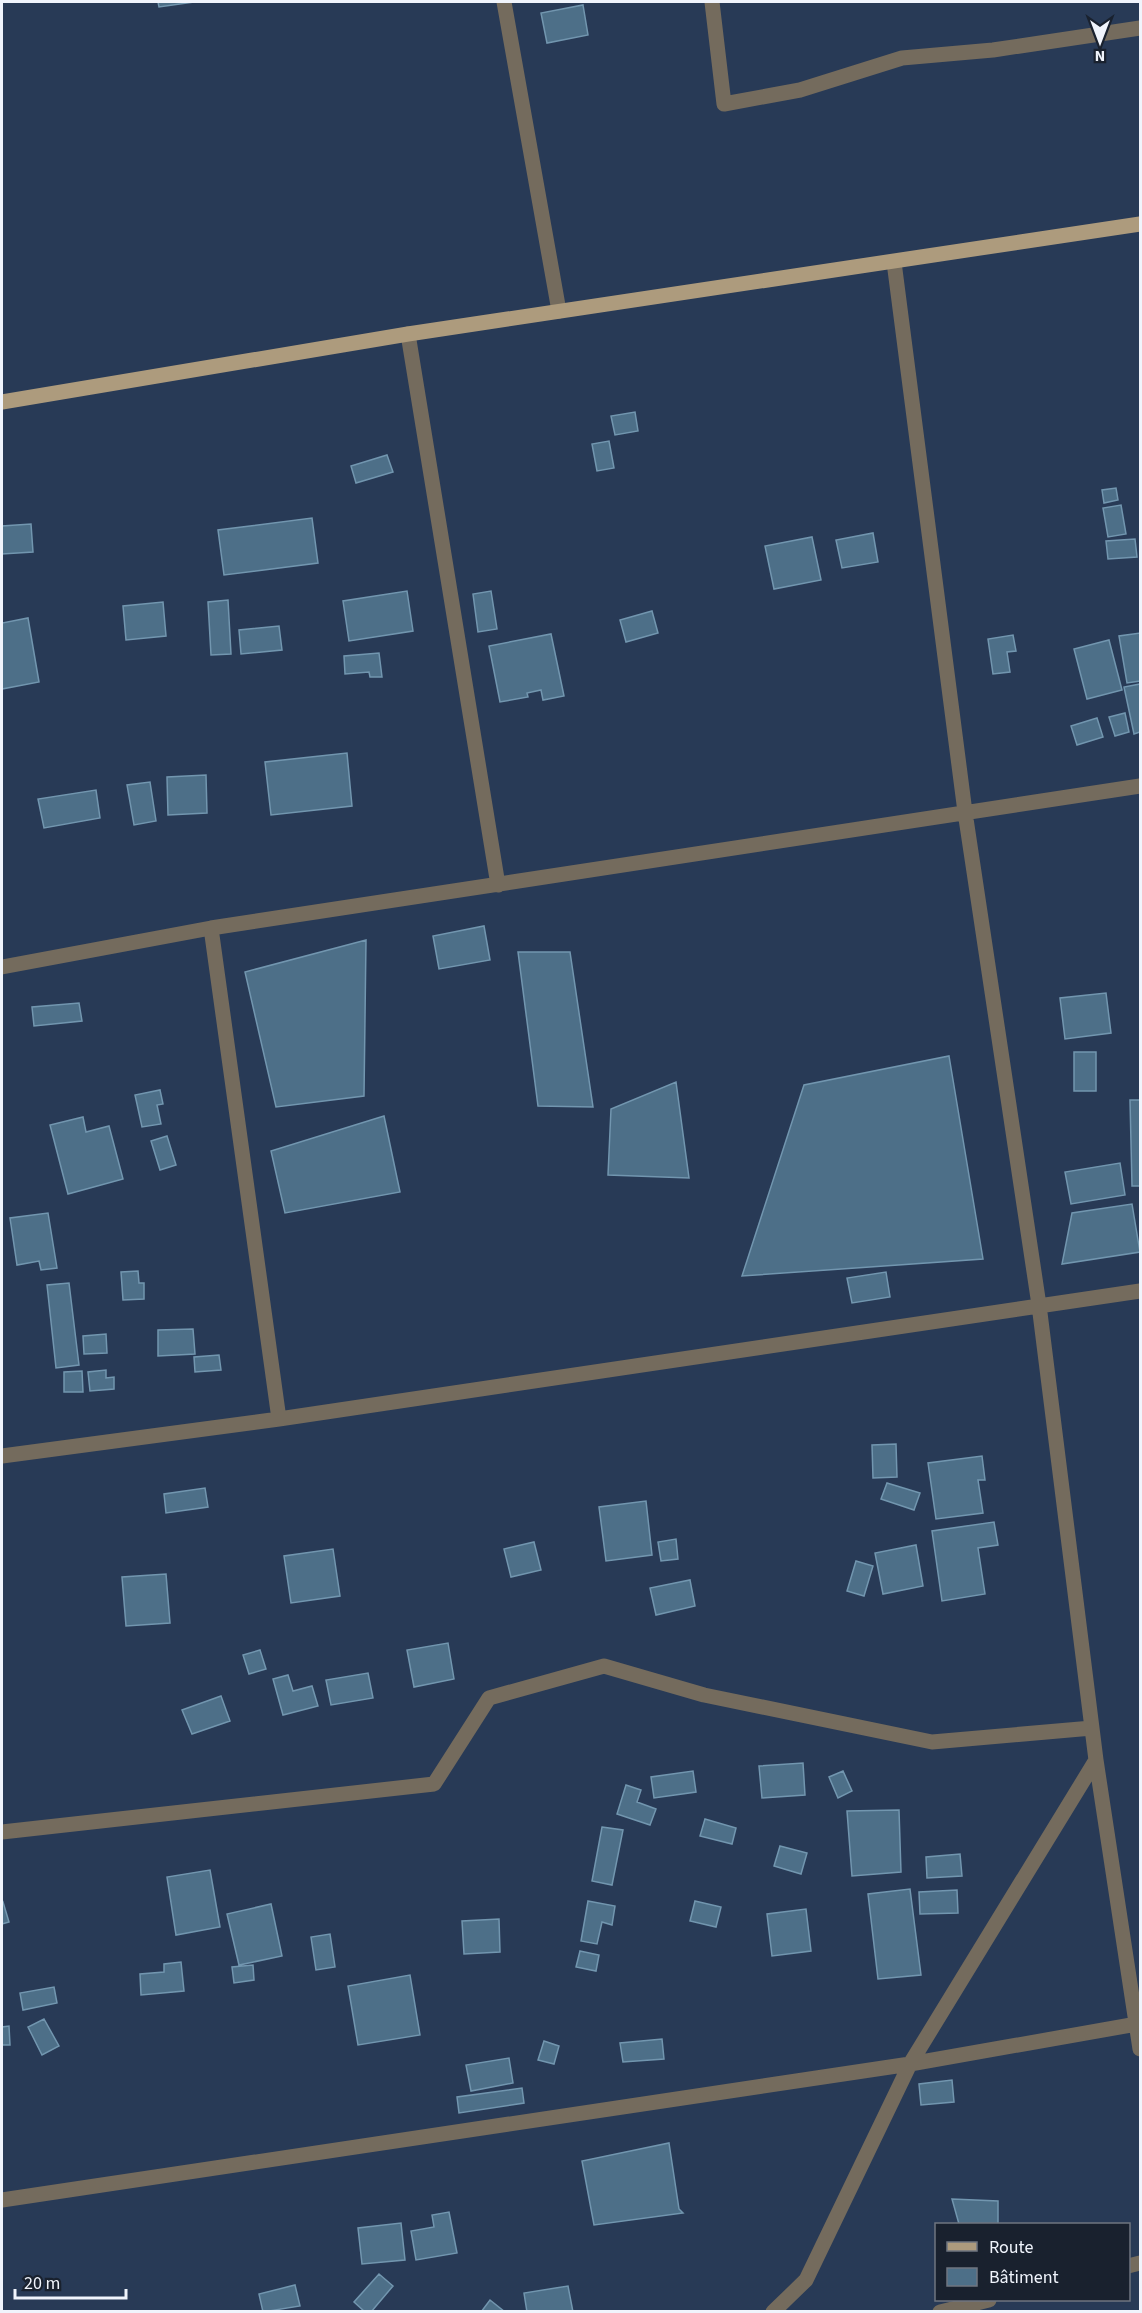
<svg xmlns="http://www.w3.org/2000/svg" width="1142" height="2313" viewBox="0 0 1142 2313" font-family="'Source Sans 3',sans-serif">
<rect width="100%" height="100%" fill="#283a56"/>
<path fill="#4d6f88" stroke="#7296af" stroke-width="1.5" d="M158,2H194L159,7Z
M583,5L588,35L547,43L541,13Z
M635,412L638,431L615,435L611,416Z
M609,441L614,468L597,471L592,444Z
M387,455L393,472L356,483L351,466Z
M1116,488L1118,500L1104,503L1102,490Z
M1121,505L1126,534L1108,537L1103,508Z
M312,518L318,563L224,575L218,530Z
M31,524L33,552L2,554V526Z
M873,533L878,562L842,568L836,540Z
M812,537L821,580L774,589L765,546Z
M1135,539L1137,557L1108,559L1106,541Z
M407,591L413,631L349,641L343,601Z
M491,591L497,629L478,632L473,594Z
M228,600L231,654L211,655L208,602Z
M163,602L166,636L126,640L123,606Z
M652,611L658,633L626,642L620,620Z
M28,618L39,682L2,689V623Z
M279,626L282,650L241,654L239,630Z
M1140,633V681L1127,683L1119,636Z
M551,634L564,696L543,700L541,690L527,693L528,697L500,702L489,646Z
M1013,635L1016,651L1007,652L1010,672L993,674L988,639Z
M1109,640L1122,690L1087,699L1074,649Z
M379,653L382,677H370L369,672L345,674L344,656Z
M1140,684V732L1134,734L1124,687Z
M1125,713L1129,732L1115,736L1109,717Z
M1097,718L1103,737L1077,745L1071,726Z
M347,753L352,806L271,815L265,762Z
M206,775L207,813L168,815L167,777Z
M150,782L156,821L134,825L127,785Z
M96,790L100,818L44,828L38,799Z
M484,926L490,960L439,969L433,936Z
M366,940L364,1096L276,1107L245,972Z
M518,952H570L593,1107L538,1106Z
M1106,993L1111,1033L1065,1039L1060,998Z
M79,1003L82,1021L34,1026L32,1007Z
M1074,1052H1096V1091H1074Z
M949,1056L983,1259L742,1276L804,1085Z
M676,1082L689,1178L608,1175L611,1109Z
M160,1090L163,1104L157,1105L161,1124L142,1127L135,1095Z
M1130,1100H1140V1186H1132Z
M384,1116L400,1192L285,1213L271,1151Z
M83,1117L86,1132L109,1126L123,1179L68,1194L50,1125Z
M167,1136L176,1165L160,1170L151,1141Z
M1120,1163L1125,1195L1071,1204L1065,1172Z
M1132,1204L1140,1252L1062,1264L1072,1213Z
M48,1213L57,1268L41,1270L39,1261L17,1265L10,1218Z
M138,1271L139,1283H144V1299L123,1300L121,1272Z
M886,1272L890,1297L852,1303L847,1278Z
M69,1283L79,1365L56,1368L47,1285Z
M193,1329L195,1354L158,1356V1330Z
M106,1334L107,1353L84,1354L83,1336Z
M219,1355L221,1370L195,1372L194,1357Z
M106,1370V1378L114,1377V1389L90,1391L88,1372Z
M82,1371L83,1392H64V1372Z
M896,1444L897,1477L873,1478L872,1445Z
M982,1456L985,1480H978L983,1513L936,1519L928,1463Z
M887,1483L920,1493L914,1510L881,1499Z
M205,1488L208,1507L166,1513L164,1494Z
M646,1501L652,1555L606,1561L599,1507Z
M994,1522L998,1545L978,1548L985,1594L942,1601L932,1531Z
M676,1539L678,1559L661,1561L658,1542Z
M534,1542L541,1570L511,1577L504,1549Z
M916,1545L923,1586L883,1594L875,1553Z
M333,1549L340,1596L291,1603L284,1556Z
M856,1561L873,1566L864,1596L847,1591Z
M166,1574L170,1623L126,1626L122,1577Z
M690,1580L695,1606L656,1615L650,1588Z
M448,1643L454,1679L414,1687L407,1650Z
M260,1650L266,1669L249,1674L243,1655Z
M368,1673L373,1698L331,1705L326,1680Z
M288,1675L293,1691L312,1686L318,1706L283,1715L273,1679Z
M221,1696L230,1721L192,1734L182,1710Z
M803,1763L805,1795L762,1798L759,1766Z
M693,1771L696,1792L654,1798L651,1777Z
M843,1771L852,1791L838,1798L829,1777Z
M626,1785L641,1790L637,1802L656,1809L650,1825L617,1814Z
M899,1810L901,1872L852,1876L847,1811Z
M705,1819L736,1828L732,1844L700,1836Z
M602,1827L623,1830L612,1885L592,1881Z
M780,1846L807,1853L801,1874L774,1866Z
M960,1854L962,1876L927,1878L926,1857Z
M210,1870L220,1927L176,1935L167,1877Z
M910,1889L921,1975L878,1979L868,1894Z
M957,1890L958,1913L920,1914L919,1892Z
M588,1901L615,1906L612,1925L602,1922L597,1944L581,1941Z
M695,1901L721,1907L716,1927L690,1921Z
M3,1902L9,1922L2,1924V1903Z
M271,1904L282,1956L239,1965L227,1914Z
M806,1909L811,1951L772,1956L767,1914Z
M499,1919L500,1952L464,1954L462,1921Z
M330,1934L335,1967L316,1970L311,1937Z
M580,1951L599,1955L596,1971L576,1967Z
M181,1962L184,1991L141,1995L140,1974L164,1972V1964Z
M253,1965L254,1980L234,1983L232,1967Z
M410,1975L420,2035L358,2045L348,1986Z
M54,1987L57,2003L23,2010L20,1993Z
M44,2019L59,2046L42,2055L28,2027Z
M9,2026L10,2045H2V2027Z
M662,2039L664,2059L623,2062L620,2043Z
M544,2041L559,2046L554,2064L538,2060Z
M509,2058L513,2083L471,2091L466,2065Z
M952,2080L954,2102L921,2105L919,2084Z
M522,2088L524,2103L459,2113L457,2097Z
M669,2143L679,2209L683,2213L594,2225L582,2161Z
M952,2199L998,2201V2224H959Z
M449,2212L457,2253L416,2260L411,2231L434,2227L432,2215Z
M401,2223L405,2260L362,2264L358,2228Z
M379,2274L393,2286L371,2312H365L354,2302Z
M295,2285L300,2306L263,2312L259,2294Z
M568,2286L573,2312H527L524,2293Z
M490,2300L505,2312H481Z"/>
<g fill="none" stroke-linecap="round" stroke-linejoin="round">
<path stroke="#746b5d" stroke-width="15" d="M504,2L559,311
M712,2L724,104L800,90L902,58L993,50L1140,28
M408,334L498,885
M211,928L279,1419
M2,967L211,928L1140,786
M2,1456L279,1419L1140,1291
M1096,1760L1140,2049
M2,1832L434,1784L489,1698L604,1666L704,1695L932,1742L1092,1728
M2,2200L910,2064L1137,2024
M1128,2266L1140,2263
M773,2312L806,2280L910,2064L1096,1760L1039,1305L965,812L894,262
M940,2312L989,2300"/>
<path stroke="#ad9b7d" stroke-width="15" d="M2,402L408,334L1140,224"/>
</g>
<rect width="1142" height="2313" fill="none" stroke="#f0f4fc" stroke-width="6"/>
<rect x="935" y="2223" width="195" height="78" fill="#19212e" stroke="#6f7580" stroke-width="1.5"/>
<rect x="947" y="2242" width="30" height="9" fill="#ad9b7d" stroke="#6f7580" stroke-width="1.5"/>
<text x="989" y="2253" font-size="18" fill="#f0f4fc">Route</text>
<rect x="947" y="2268" width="30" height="18" fill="#4d6f88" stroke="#6f7580" stroke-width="1.5"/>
<text x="989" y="2283" font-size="18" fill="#f0f4fc">Bâtiment</text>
<g transform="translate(1100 42) rotate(180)" stroke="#19212e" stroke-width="4.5" paint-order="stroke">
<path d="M0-4.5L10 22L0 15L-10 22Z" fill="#f0f4fc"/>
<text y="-9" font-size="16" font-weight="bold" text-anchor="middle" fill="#f0f4fc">N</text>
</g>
<path d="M15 2289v9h111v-9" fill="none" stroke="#f0f4fc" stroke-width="3"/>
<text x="24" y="2289" font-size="18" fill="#f0f4fc" stroke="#19212e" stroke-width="4.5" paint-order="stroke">20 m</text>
</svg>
